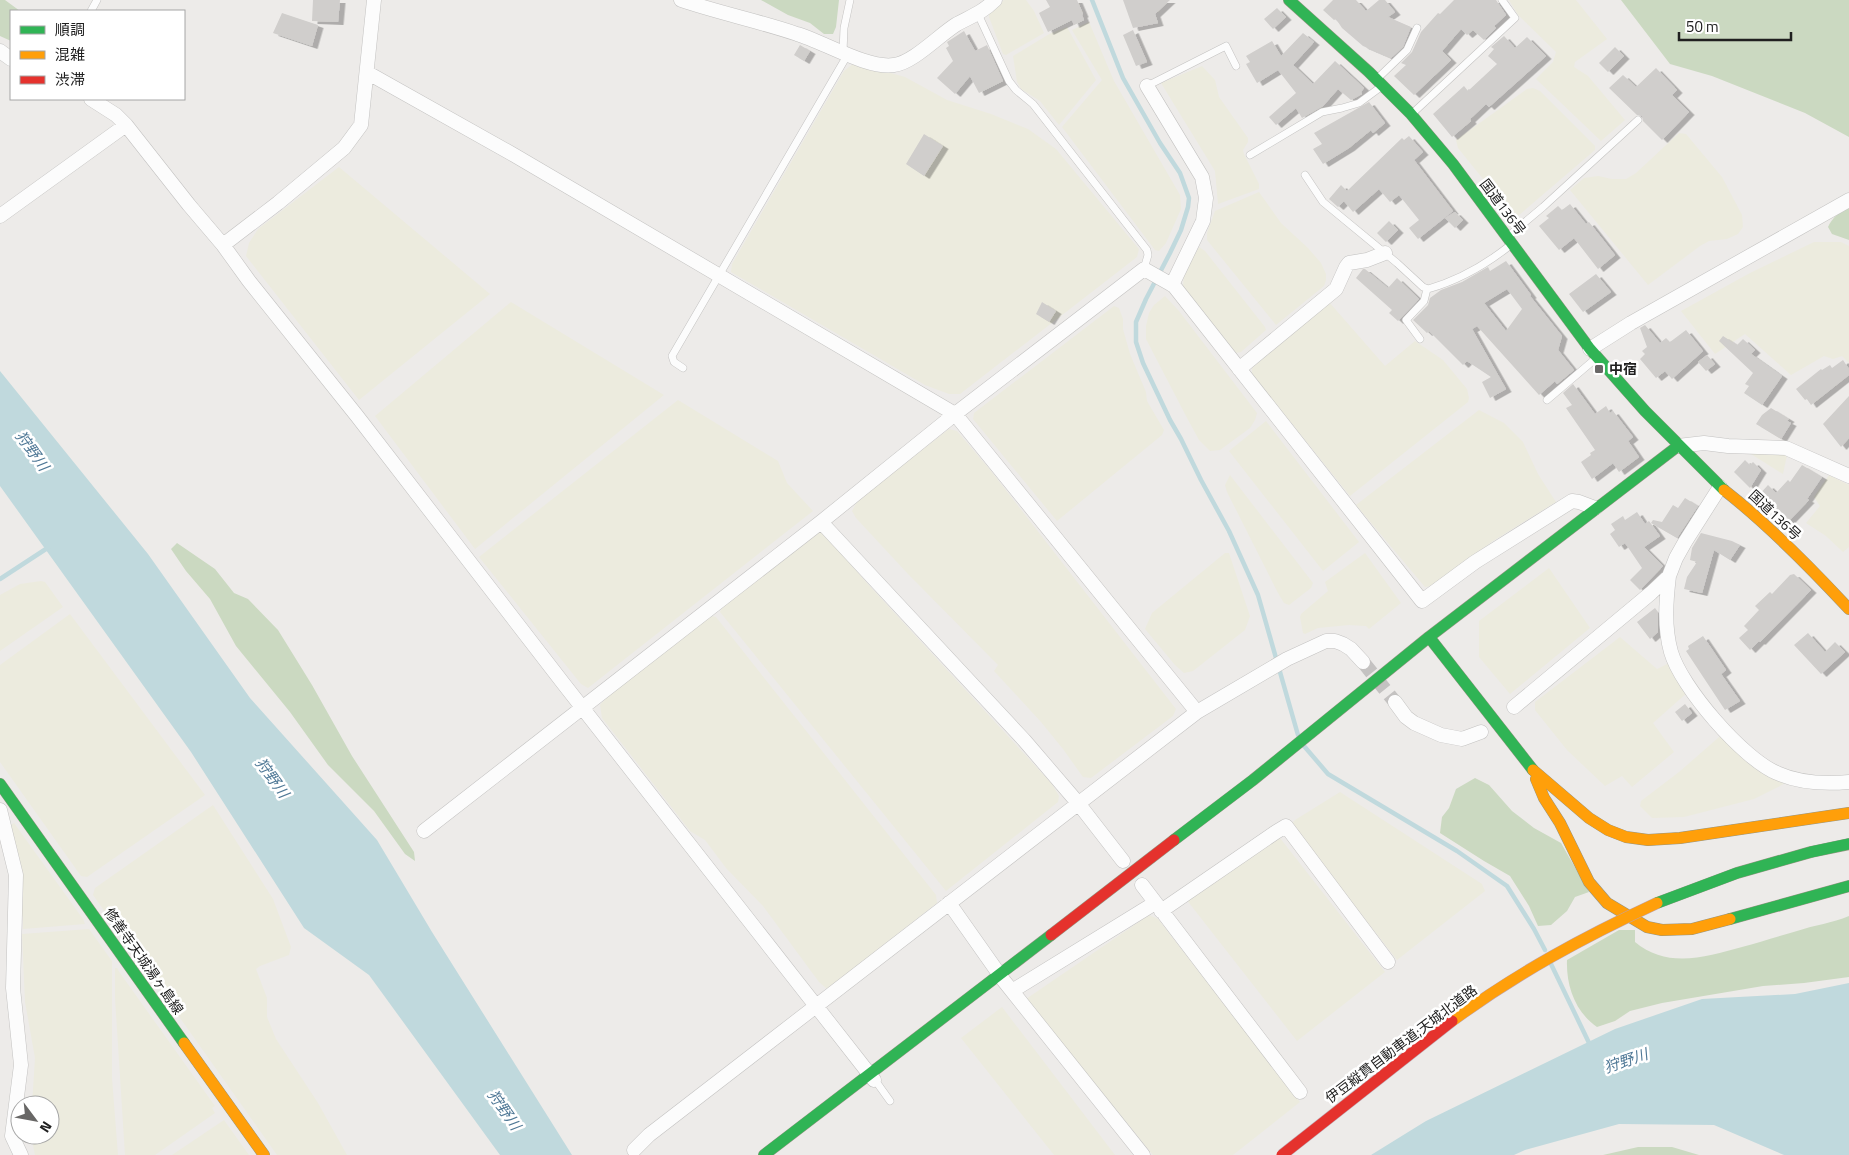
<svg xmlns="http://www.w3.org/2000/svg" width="1849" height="1155" viewBox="0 0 1849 1155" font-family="'Titillium Web','Noto Sans JP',sans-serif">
<defs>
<filter id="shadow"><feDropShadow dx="5.5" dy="3" stdDeviation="0" flood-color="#0004"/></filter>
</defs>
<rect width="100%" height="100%" fill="#edebe9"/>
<path fill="#ecebde" d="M1004,0H1026L1034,11L1044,33L1006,55L1003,54L989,17V13Z
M1509,0H1576L1607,39L1575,62L1574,67L1588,76L1625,120L1601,141L1536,79L1553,62L1556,52L1518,15Z
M1089,22L1114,81L1180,195L1181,209L1166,243L1159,251L1155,250L1062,127L1102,80L1072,30Z
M1067,27L1096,80L1059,125L1040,101L1021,89L1017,82L1013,56L1051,33Z
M854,63L905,77L947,100L991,114L1028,129L1056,149L1139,249L1137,257L960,394H949L925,385L731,272L732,264L844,71Z
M1202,66L1215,80L1219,97L1248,138V142L1243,150L1244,154L1259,184V189L1218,204L1215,171L1161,83Z
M1533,88L1540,91L1595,146V150L1518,216H1513L1458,148L1456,140L1527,89Z
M1679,133L1686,134L1722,177L1742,215L1743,227L1738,234L1727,239L1709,241L1700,246L1648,285L1570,190L1584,178L1598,176L1612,179H1626L1636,173Z
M339,167L490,294L359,400L246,256L249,243L258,229Z
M1259,192L1281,223L1308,248L1321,263L1326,274V280L1324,286L1276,325L1207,240V233L1215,211Z
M1814,242H1841L1849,246V363L1842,356L1833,359L1824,356L1791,375L1745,334L1715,354L1681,311L1750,273Z
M1199,247L1205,251L1265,327L1266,330L1241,352L1236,353L1232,349L1186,292L1183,286L1184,274Z
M1165,296L1179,311L1257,413L1255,420L1250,428L1220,450L1210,451L1199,440L1186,416L1146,339V326L1149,313L1154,305Z
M511,302L664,395L475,549L375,416Z
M1329,302L1385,366L1415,341L1443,360L1467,389L1469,398L1468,402L1350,496L1252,374V368Z
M1114,306L1119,308L1123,319V329L1130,354L1146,392L1147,401L1164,430L1162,435L1057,521L973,419L974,413Z
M678,400L778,461L787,483L813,511L588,688L581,684L479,557Z
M1479,410L1504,423L1523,442L1538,474L1556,502L1493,541L1432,586L1425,587L1356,505Z
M1266,421L1359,542L1323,571L1229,451Z
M949,429L957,431L991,471L1176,709L1173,716L1091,778L1083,777L1063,749L1041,722L994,671L998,665L908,574L856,518L852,511L858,500Z
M1759,452L1787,455L1783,474L1751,454Z
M1230,475L1313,583L1311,588L1289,605L1284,603L1278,593L1227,492L1225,485Z
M1829,475L1849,485V547L1843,552L1826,536L1806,523L1820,506L1814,497Z
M817,532L825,534L866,582L1052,784L1059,796L1058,802L946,891L720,612L722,606Z
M1225,553H1229L1250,616L1245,630L1193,671L1184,673L1175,665L1145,629L1152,613Z
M1365,553L1401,603L1369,629L1366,626L1349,625L1318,628L1305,634L1303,633L1300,617L1301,614L1328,591L1325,582Z
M1549,568L1590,628L1510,694L1479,657V621Z
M41,581L45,582L63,607L0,651V595L20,584Z
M70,614L205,795L87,877L81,876L0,762V665Z
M712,616L716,617L936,895L937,903L827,989L819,982L763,906L726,868L705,840L690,831L602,718L600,705L608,696L702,622Z
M1620,637L1657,669L1669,663L1688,692L1653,723L1674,752L1632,787L1622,776L1605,786L1567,750L1535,710V702Z
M1726,731L1793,778L1780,786L1754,799L1684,817L1652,818L1640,806L1641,801L1679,772Z
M1340,792L1482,884L1485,891L1397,960L1291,824L1295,820Z
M213,805L273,899L291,947L289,955L260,966L256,969L267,998V1017L276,1039L318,1103L347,1155H277L93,895L95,888Z
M14,823L83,919L85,924L23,929V917L20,912L8,827Z
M1280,838L1385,972L1297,1041L1186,899Z
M1149,915L1158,919L1300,1102L1233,1155H1153L1026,999Z
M89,929L112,961V1078L118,1155H35L31,1135H50V1105H32L35,1058L25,1002L22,934Z
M115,968H117L120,973L215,1106L212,1108L215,1113L155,1155H125L115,998Z
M1002,1007L1115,1155H1054L961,1038Z
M224,1120L249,1155H172Z"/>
<path fill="#cbd9c1" d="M0,0H5L20,11H11V41L0,36Z
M761,0H839L836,27L833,34H824L810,23L788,15Z
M1621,0H1849V137L1805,113L1712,76L1670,64Z
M1849,207V240L1832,234L1828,227C1832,218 1840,211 1849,207Z
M177,543L215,569L234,593L248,599L278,630L312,685L352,756L414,852L415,861L405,854L374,811L328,765L290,712L236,646L210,599L186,571L171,549Z
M1475,778L1489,785L1512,811L1534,828L1561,843L1589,892L1575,897L1567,911L1551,925L1538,926L1529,906L1510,876L1484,861L1440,833L1442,817L1449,808L1456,789Z
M1849,916V977L1804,983L1763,986L1662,1003L1630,1011L1615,1021L1597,1027C1575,1012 1566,985 1567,960L1619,930H1635V942C1667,969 1706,957 1742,947C1760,942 1779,936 1797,931C1815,925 1832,923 1849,916Z
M1638,1147H1672L1699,1155H1603Z"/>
<path fill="#c0d9dd" d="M0,371L148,554L250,698L377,840L432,932L572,1155H500L369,975L304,928L191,752L0,486Z
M1849,983V1155H1784L1714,1125L1619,1124L1525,1150L1514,1155H1371L1426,1121L1615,1029L1702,999L1795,994Z"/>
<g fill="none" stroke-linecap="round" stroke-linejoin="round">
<path stroke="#c0d9dd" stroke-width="4.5" d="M1092,0L1123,78L1160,143L1180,173L1189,198L1188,207L1181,230L1170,253L1146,299L1136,322V342L1143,363L1170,420L1181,439L1201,480L1229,531L1258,595L1298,735
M0,579L49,547
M1304,746L1328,774L1457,851L1507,886L1534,929L1545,950
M1551,964L1591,1047"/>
</g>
<path fill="#d0cecc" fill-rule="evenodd" filter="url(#shadow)" d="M313,0H340L338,22L312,21Z
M1046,0H1077L1083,14L1082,15L1084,20L1074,25L1072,20L1048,32L1039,13L1050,7Z
M1123,0H1170L1155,14L1158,23L1133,28Z
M1333,0H1356L1366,11L1379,0H1385L1395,12L1388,17L1411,27L1403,47L1391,58L1363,46L1342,28L1336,19L1334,20L1323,10Z
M1454,0H1496L1506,15L1494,26L1496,28L1484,40L1473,30L1467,35L1461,29L1442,51L1451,60L1414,95L1394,76L1406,65L1401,63L1412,52L1421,32L1438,13L1440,14Z
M1277,8L1286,17L1273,29L1264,19Z
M282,13L318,25L312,46L273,33Z
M1133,30L1147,62L1136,66L1123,35Z
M964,31L975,51L987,45L1003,81L979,93L970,76L955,94L937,78L953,61L946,48L949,46L947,42Z
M1303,33L1314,42L1293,65L1313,84L1335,61L1364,88L1361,92L1362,94L1351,100L1338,89L1323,106L1302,118L1296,108L1276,125L1269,117L1296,93L1278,70L1257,83L1246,64L1250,62L1246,56L1272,41L1281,56Z
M1504,36L1515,48L1527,37L1546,56L1489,107L1486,104L1470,119L1471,121L1452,137L1433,114L1464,86L1468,91L1497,64L1488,56L1494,49L1491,47Z
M800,45L810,51L804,61L794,55Z
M1615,47L1624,56L1608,72L1599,63Z
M1656,68L1677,90L1672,95L1689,112L1662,140L1643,121L1642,116L1637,115L1609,88L1623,75L1636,87Z
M1369,102L1385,123L1373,133L1371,130L1349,148L1323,164L1313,149L1322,144L1314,133Z
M924,134L943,146L924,176L906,164Z
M1409,136L1423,152L1414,160L1453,211L1418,239L1409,228L1419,220L1399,195L1390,202L1379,189L1353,212L1344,201L1338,207L1329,199L1341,185L1347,191L1402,138L1404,140Z
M1570,204L1586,224L1589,222L1615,255L1598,269L1574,238L1559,250L1539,226L1549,218L1546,216L1558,206L1562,210Z
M1455,212L1463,220L1455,228L1445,218Z
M1389,221L1398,230L1386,242L1377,233Z
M1506,261L1531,295L1530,296L1562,336L1558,350L1574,370L1557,384L1555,381L1539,395L1477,326L1472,329L1506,389L1490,398L1482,382L1491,377L1467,361L1463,365L1429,331L1427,333L1413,320L1428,305L1430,298L1441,290L1462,282L1488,267L1490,271ZM1507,289L1522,309L1506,331L1484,303Z
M1363,269H1365L1388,288L1397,278L1419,299L1398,321L1389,313L1392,310L1356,278Z
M1596,274L1611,292L1583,312L1569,294Z
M1042,302L1056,311L1049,322L1036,314Z
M1645,325L1660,343L1666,338L1670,342L1686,330L1703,351L1672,379L1665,371L1656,378L1640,359L1645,354L1642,351L1647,347L1640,328Z
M1723,336L1737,345L1743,339L1755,350L1751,354L1782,376L1762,405L1744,393L1749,386L1745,384L1753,373L1719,341Z
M1707,355L1715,364L1706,371L1698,362Z
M1843,360L1849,369V375L1811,405L1807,399L1805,400L1796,389L1821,369L1822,370L1830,365L1832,368Z
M1573,384L1595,414L1606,406L1610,413L1613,411L1633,437L1628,441L1639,457L1619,472L1613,463L1592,479L1581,462L1591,455L1590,453L1595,450L1566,408L1572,405L1563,393Z
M1849,396V438L1841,447L1823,424Z
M1771,408L1789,419L1787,421L1791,423L1781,439L1756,424L1762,415Z
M1745,460L1750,465L1753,462L1761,470L1750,488L1734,472Z
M1802,465L1822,477L1807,499L1809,500L1786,524L1757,497L1768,485L1776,493L1788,480L1790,482Z
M1685,498L1698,506L1677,538L1651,523L1653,520L1662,522L1673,505L1678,508Z
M1637,512L1645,524L1649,521L1660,536L1644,547L1663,566L1640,590L1630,580L1642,568L1625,543L1619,547L1610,534L1615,530L1611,524L1623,516L1625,520Z
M1701,533L1732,541L1740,545L1730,560L1714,550L1702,593L1684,589L1687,577L1697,562L1690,560L1692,548Z
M1794,574L1811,590L1760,642L1759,641L1750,650L1739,638L1748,630L1744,626L1759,610L1755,606L1770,592L1772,594L1790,575Z
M1655,608L1658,612V632L1650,639L1637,622Z
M1808,633L1825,652L1835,642L1845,652L1821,674L1794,645Z
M1703,636L1726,670L1721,674L1740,701L1725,710L1686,651L1689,649L1688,646Z
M1685,704L1692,713L1682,721L1675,712Z"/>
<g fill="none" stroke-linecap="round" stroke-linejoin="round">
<path stroke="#c4c2c1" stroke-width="14" stroke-dasharray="14 7" stroke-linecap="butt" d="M1363,662L1395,702"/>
<defs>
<path id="lane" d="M91,11L97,0
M978,14L1009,81L1016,90L1033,104L1147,250L1148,255L1144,269
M843,52L844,28L850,0
M1380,76L1407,50L1417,28
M1147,86L1226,46L1236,66
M1415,111L1515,18L1502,0
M1250,155L1322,112L1342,108L1359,103L1378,89
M1305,175L1323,202L1397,263L1423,287L1428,289C1456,281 1485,265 1508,247
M1512,233L1543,207L1638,120
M1420,339L1406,320L1424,301L1427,289
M683,368L674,362L672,356L848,54
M1547,400L1594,360
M875,1080L890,1101"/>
<path id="street" d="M681,0C719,13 759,21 797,34C824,42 867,69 894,65C913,63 939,35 957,24C972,16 983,12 995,0
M0,51L11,59
M368,73L514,155L955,414L1197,712
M1147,86L1202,177L1206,198L1203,221L1172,285
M91,99L116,115L126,125L189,205L223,245L249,281L357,416L563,683L874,1080
M0,216L126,125
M223,245L278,203L344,148L361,125L374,0
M1590,349L1631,323L1849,200
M1239,369L1336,289L1346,267L1349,263L1367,260L1385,253
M1678,446L1704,443L1728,446L1786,448L1849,476
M821,522L1024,740L1078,803L1123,861
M1669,576C1666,601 1664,627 1671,652C1681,687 1743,759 1777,773C1799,783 1826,784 1849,782
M1395,702L1406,717L1414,723L1441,735L1462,739L1481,732
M1514,707L1651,593L1669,576L1676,558L1685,542L1720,487
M0,810L16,875L13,988L21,1065L12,1136L21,1155
M424,831L821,522L955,414L1144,269L1174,286L1422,601L1475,562L1572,501L1579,502L1595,508
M1142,885L1300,1092
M949,903L1004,981L1143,1155
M1161,911L1276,832L1286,826L1388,962
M1012,991L1155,903
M634,1150L649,1135L1197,712L1287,659L1326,641H1335L1343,644L1351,649L1363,662"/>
<path id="fast" d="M1289,0L1369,72L1410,113L1453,164L1590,349L1645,411L1724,490
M1533,770L1429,637L1678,446
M0,784L184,1043
M1174,840L1253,780L1429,637
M1657,903L1737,873L1811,852L1849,844
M1730,919L1849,886
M764,1155L1051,935"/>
<path id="slow" d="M1724,490C1769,525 1810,567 1849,609
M1533,770L1589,818L1608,830L1626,837L1648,840L1680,838L1849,813
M1536,779L1544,798L1560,823L1589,882L1607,903L1647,927L1662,930L1692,929L1730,919
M184,1043L264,1155"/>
<path id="jam" d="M1051,935L1174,840"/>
</defs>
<use href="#lane" stroke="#c3c2c1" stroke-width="8"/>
<use href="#street" stroke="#c3c2c1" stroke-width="15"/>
<use href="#fast" stroke="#969583" stroke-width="12"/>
<use href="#slow" stroke="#969583" stroke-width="12"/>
<use href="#jam" stroke="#969583" stroke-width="12"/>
<use href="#lane" stroke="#fcfcfc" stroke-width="7"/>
<use href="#street" stroke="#fcfcfc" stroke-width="14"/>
<use href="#fast" stroke="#30b455" stroke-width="11"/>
<use href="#slow" stroke="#ff9f0a" stroke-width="11"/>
<use href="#jam" stroke="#e5322d" stroke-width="11"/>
<defs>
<path id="slow-bridge" d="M1452,1021C1517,973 1584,937 1657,903"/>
<path id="jam-bridge" d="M1282,1155L1452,1021"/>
</defs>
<use href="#slow-bridge" stroke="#bfa3ad" stroke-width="12" stroke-linecap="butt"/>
<use href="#jam-bridge" stroke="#bfa3ad" stroke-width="12" stroke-linecap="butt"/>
<use href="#slow-bridge" stroke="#ff9f0a" stroke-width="11"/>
<use href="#jam-bridge" stroke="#e5322d" stroke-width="11"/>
</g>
<rect fill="#686766" stroke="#fff" stroke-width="2" x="1594" y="364" width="10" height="10" rx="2.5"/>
<g text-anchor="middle" stroke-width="5" stroke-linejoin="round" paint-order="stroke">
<g font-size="14" fill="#202020" stroke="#fff">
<text transform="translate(1503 207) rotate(53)" y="5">国道136号</text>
<text transform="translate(1775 515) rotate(43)" y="5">国道136号</text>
<text transform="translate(144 961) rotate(55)" y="5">修善寺天城湯ヶ島線</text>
<text transform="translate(1401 1044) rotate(-37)" y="5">伊豆縦貫自動車道;天城北道路</text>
</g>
<g font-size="14" font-weight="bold" fill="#202020" stroke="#fff" text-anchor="start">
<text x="1609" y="374">中宿</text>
</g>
<g font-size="15" font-style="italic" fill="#4f7896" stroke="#fff">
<text transform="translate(32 451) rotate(54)" y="5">狩野川</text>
<text transform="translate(272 778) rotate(54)" y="5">狩野川</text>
<text transform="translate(1626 1061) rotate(-19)" y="5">狩野川</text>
<text transform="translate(504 1110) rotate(55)" y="5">狩野川</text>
</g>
</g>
<rect x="10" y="10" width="175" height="90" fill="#ffffff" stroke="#a6a6a6"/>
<rect x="20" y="26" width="25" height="8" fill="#30b455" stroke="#a6a6a6"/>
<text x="55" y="35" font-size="15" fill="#202020">順調</text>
<rect x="20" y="51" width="25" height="8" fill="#ff9f0a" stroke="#a6a6a6"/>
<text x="55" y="60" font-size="15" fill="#202020">混雑</text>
<rect x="20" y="76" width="25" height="8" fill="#e5322d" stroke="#a6a6a6"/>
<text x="55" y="85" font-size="15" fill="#202020">渋滞</text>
<g transform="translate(35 1120) rotate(122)"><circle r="24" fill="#ffffff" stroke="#a6a6a6"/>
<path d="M0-4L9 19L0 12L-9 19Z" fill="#686766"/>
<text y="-8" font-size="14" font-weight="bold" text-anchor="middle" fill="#202020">N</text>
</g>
<path d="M1679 32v8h112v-8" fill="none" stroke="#202020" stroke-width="2.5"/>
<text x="1686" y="32" font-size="15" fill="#202020" stroke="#ffffff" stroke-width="4" paint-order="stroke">50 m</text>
</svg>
